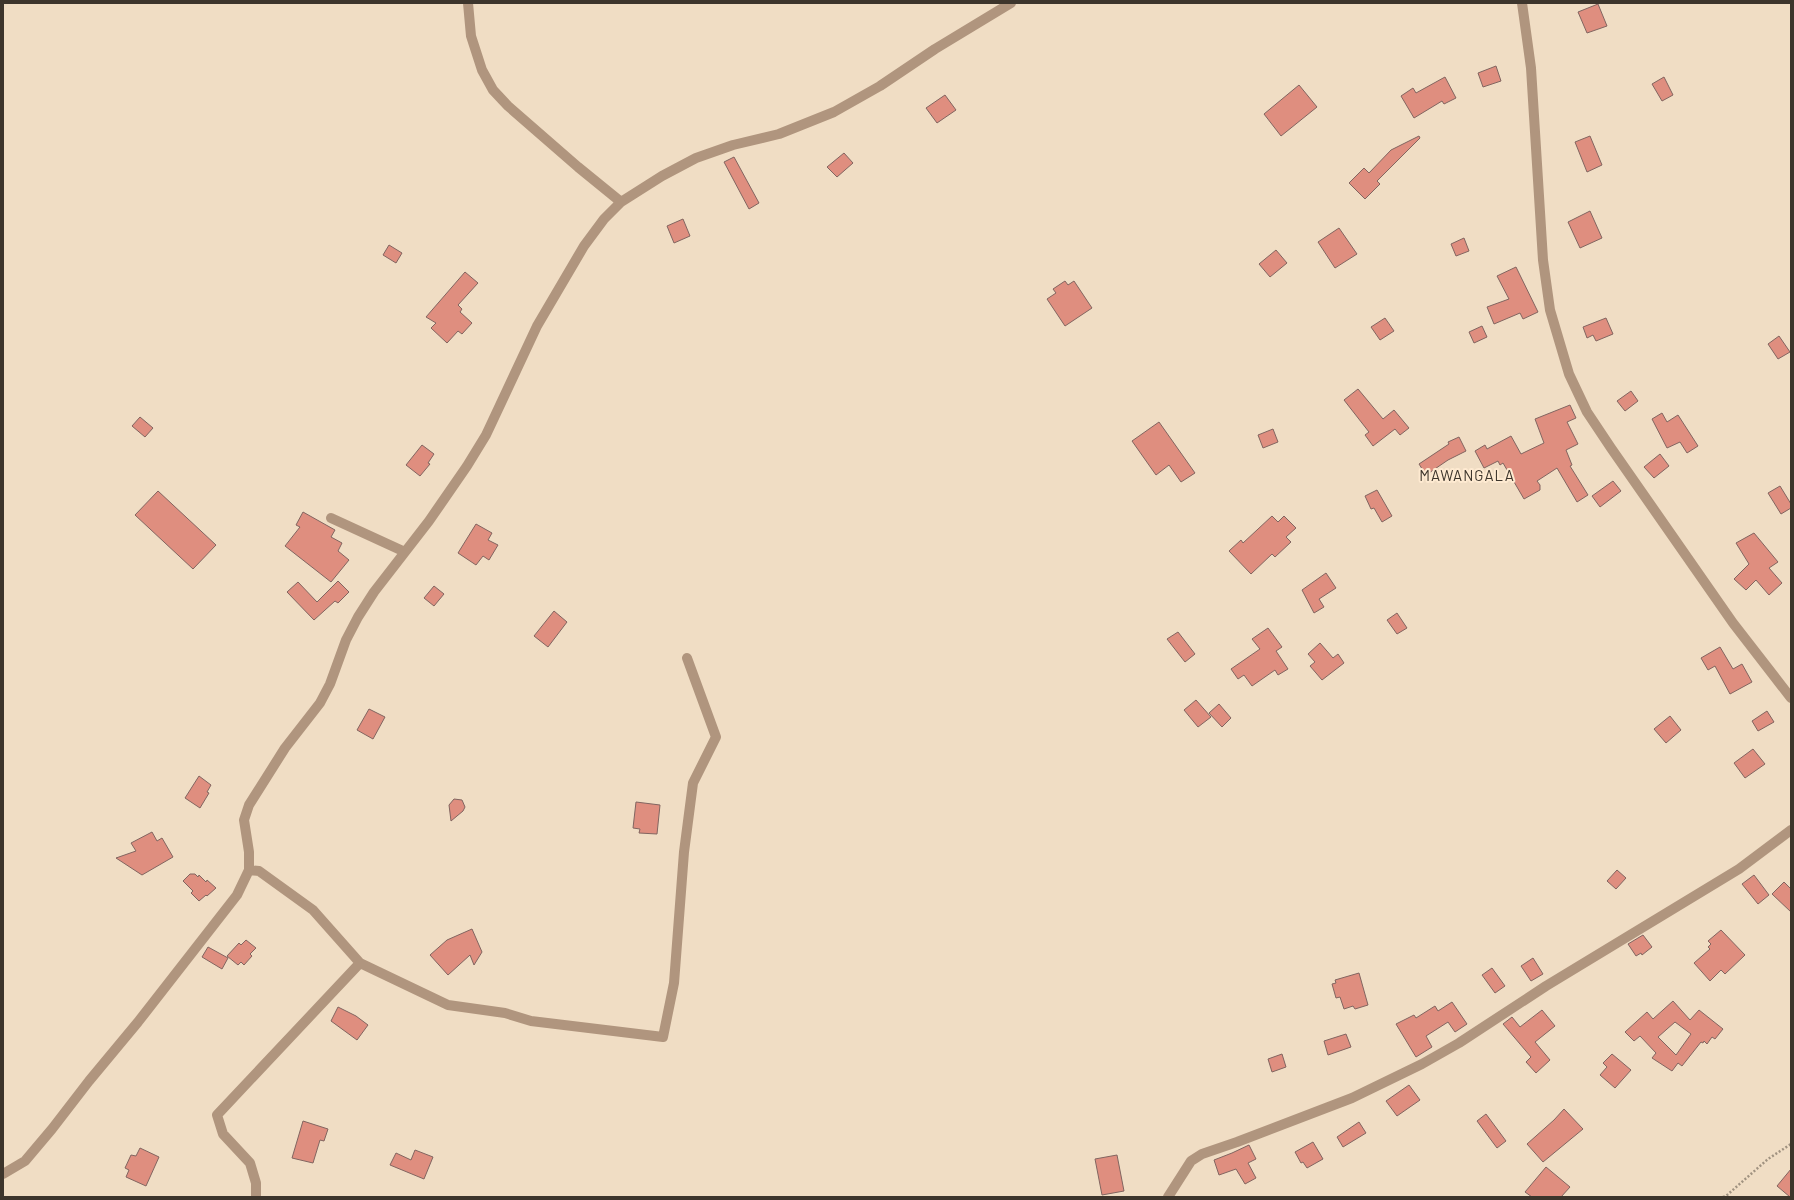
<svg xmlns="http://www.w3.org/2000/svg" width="1794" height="1200" viewBox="0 0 1794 1200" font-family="Barlow,sans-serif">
<rect width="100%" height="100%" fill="#f0ddc4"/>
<path fill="#df8e7f" stroke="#826560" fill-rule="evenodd" d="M1598,4L1607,26L1587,33L1578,12Z
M1496,66L1501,81L1483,87L1478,73Z
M1445,77L1456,98L1444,104L1442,101L1414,118L1401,96L1413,88L1416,93Z
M1664,77L1673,95L1662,101L1652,84Z
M1299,85L1317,107L1281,136L1264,114Z
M945,95L956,110L937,123L926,108Z
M1419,136L1420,138L1377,181L1380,184L1365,199L1349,183L1364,168L1369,173L1391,150Z
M1590,136L1602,165L1587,172L1575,142Z
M844,153L853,163L837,177L827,167Z
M734,157L759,203L749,209L724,162Z
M1590,211L1602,238L1580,248L1568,222Z
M683,219L690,236L674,243L667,226Z
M1339,228L1357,254L1335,268L1318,242Z
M1464,238L1469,251L1456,256L1451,244Z
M389,245L402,253L396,263L383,255Z
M1276,250L1287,263L1270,277L1259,264Z
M1516,267L1538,312L1523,319L1520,313L1494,324L1487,307L1509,299L1497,276Z
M465,272L478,283L458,305L462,309L460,312L472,323L462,334L458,331L447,343L431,328L436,323L426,317Z
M1065,281L1068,285L1074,281L1092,308L1065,326L1047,299L1056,293L1053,289Z
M1385,318L1394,331L1380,340L1371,327Z
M1606,318L1613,334L1596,341L1593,335L1587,338L1583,327Z
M1482,326L1487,337L1474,343L1469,332Z
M1779,336L1790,352L1778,359L1768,344Z
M1358,389L1383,419L1394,410L1409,428L1400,435L1395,429L1373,446L1365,435L1369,432L1344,400Z
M1631,391L1638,401L1625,411L1617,401Z
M1570,405L1576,418L1567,422L1578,444L1566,450L1572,465L1570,466L1588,495L1577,502L1557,468L1537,481L1540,485V490L1524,499L1503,463L1500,465L1498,461L1484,468L1475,451L1485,445L1487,449L1511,436L1521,454L1544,443L1535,419Z
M1662,413L1667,422L1678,415L1698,446L1687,453L1680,442L1667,448L1652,419Z
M140,417L153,428L145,437L132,426Z
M1159,422L1195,473L1181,482L1169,465L1156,475L1132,441Z
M1273,429L1278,442L1263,448L1258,435Z
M1459,437L1466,451L1448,460L1426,475L1419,464L1449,444L1448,442Z
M422,445L434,454L428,463L430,464L420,476L406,465Z
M1660,454L1669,466L1654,478L1644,467Z
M1613,481L1621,491L1600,507L1592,496Z
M1780,486L1791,504V508L1781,514L1768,493Z
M1377,490L1392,516L1382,522L1374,508L1371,509L1365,496Z
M158,491L216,545L193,569L135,515Z
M303,512L335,530L331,537L342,543L338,551L349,560L331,582L285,546L300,527L296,525Z
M1272,516L1278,522L1284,516L1296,528L1286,537L1291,542L1275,557L1272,554L1251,574L1229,551L1241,540L1243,543Z
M476,524L492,533L488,540L498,545L489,560L483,556L476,565L458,553Z
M1754,533L1778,562L1769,568L1782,583L1769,595L1756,580L1746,590L1734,579L1749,564L1736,543Z
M1326,573L1336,588L1319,599L1324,607L1314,613L1302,590Z
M338,581L349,592L338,603L335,601L314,620L287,592L298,582L317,602Z
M434,586L444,594L434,606L424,598Z
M554,611L567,622L548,647L534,636Z
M1397,613L1407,628L1397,634L1387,620Z
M1268,628L1282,647L1276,651L1288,669L1278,675L1275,670L1252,686L1244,675L1238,679L1231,669L1260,649L1252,639Z
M1178,632L1195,654L1185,662L1167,639Z
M1320,643L1333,658L1338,654L1344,663L1322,680L1310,666L1315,662L1308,654Z
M1720,647L1733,669L1742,664L1752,682L1730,694L1715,666L1708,670L1701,658Z
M1196,700L1211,717L1198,727L1184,710Z
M1219,704L1231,718L1222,727L1209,713Z
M369,709L385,717L373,739L357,730Z
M1767,711L1774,722L1758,731L1752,721Z
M1670,716L1681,730L1666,743L1654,729Z
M1753,749L1765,764L1745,778L1734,763Z
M199,776L211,785L207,792L209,793L200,808L185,798Z
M454,799L462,800L465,807L463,811L451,821L449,805Z
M636,802L660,805L657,834L639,833L640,829L633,828Z
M152,832L157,841L162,838L173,857L142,875L116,858L136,851L131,843Z
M1617,870L1626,878L1616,889L1607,881Z
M190,874H195L198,877L199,875L206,882L207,880L216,888L207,896L206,895L199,901L191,893L193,891L183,881Z
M1754,875L1769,895L1758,904L1742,884Z
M1784,882L1791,889V912L1772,894Z
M472,929L482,952L474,965L470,955L448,975L430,955L447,940Z
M1721,930L1745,955L1725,974L1721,970L1710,981L1694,963L1710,949L1708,947L1711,944L1708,941Z
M1643,935L1652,947L1642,955L1641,953L1636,956L1628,944Z
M246,940L256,948L250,954L252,956L244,965L241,962L238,965L227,956L239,943L241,945Z
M208,947L228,958L222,969L202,957Z
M1533,958L1543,974L1531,981L1521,966Z
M1492,968L1505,986L1495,993L1482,975Z
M1359,973L1368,1005L1355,1009L1353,1006L1344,1009L1340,997L1336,998L1332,984L1336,983L1335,980Z
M1673,1001L1690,1020L1699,1010L1723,1029L1715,1039L1712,1037L1707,1044L1704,1041L1703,1043L1701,1042L1682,1066L1678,1063L1672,1071L1652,1058L1656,1053L1640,1036L1634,1041L1625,1032L1647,1012L1653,1019ZM1675,1022L1691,1034L1676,1055L1658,1037Z
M1452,1002L1467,1024L1455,1032L1448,1022L1426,1036L1432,1047L1416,1057L1396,1024L1414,1015L1416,1018L1435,1006L1438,1011Z
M338,1007L356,1016L368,1025L357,1040L331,1021Z
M1542,1010L1555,1026L1535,1042L1550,1060L1536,1073L1526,1062L1531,1057L1503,1024L1512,1017L1520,1027Z
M1346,1034L1351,1047L1328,1055L1324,1041Z
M1282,1054L1286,1067L1272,1072L1268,1059Z
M1612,1054L1631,1070L1615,1088L1600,1075L1607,1067L1603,1063Z
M1409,1085L1420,1100L1397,1116L1386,1101Z
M1564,1109L1583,1129L1543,1162L1527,1144L1554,1120Z
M1486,1114L1506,1141L1497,1148L1477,1121Z
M303,1121L328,1129L324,1141L320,1140L313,1163L292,1158Z
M1359,1122L1366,1133L1343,1147L1337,1137Z
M1313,1142L1323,1159L1307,1168L1303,1162L1301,1163L1295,1152Z
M1249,1145L1256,1159L1248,1163L1256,1178L1245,1184L1236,1169L1219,1175L1214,1160L1232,1153Z
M140,1148L159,1157L146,1186L126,1177L129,1170L125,1168L131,1155L136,1156Z
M415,1150L433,1157L424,1179L390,1165L396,1153L411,1160Z
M1117,1155L1124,1191L1102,1195L1095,1159Z
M1546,1167L1570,1187L1561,1197H1532L1525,1192Z
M1791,1169V1197H1790L1777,1186Z"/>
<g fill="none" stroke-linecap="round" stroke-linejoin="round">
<path stroke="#a09280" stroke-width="2.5" stroke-dasharray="2 2" stroke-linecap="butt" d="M1723,1197L1726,1196L1768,1159L1791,1144"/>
<path stroke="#b0957e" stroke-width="10" d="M468,3L471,36L482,70L493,90L508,106L578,167L621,202
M1522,3L1531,68L1543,260L1550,310L1569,374L1587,412L1611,448L1733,623L1791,698
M331,518L405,552
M249,870L259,871L313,910L360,963L448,1005L505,1013L531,1021L663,1037L674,983L684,852L693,783L716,737L687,658
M3,1174L25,1161L52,1129L89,1081L138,1022L237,895L249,870V852L244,820L249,805L285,748L320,703L330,684L346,640L358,617L374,592L429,521L467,466L486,435L537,326L584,246L604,219L621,202L662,176L696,158L733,145L779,134L834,112L880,86L935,49L1011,3
M256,1197V1183L250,1163L223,1134L217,1115L360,963
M1168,1197L1191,1161L1202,1154L1237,1142L1352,1098L1422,1064L1459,1043L1546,986L1739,869L1791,830"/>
</g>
<g text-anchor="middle" stroke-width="4" stroke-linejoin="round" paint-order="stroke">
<g font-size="15" letter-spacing="1" fill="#3d352c" stroke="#feead1">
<text x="1467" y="481">MAWANGALA</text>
</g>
</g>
<rect width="1794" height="1200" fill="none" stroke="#3d352c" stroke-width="8"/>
</svg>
